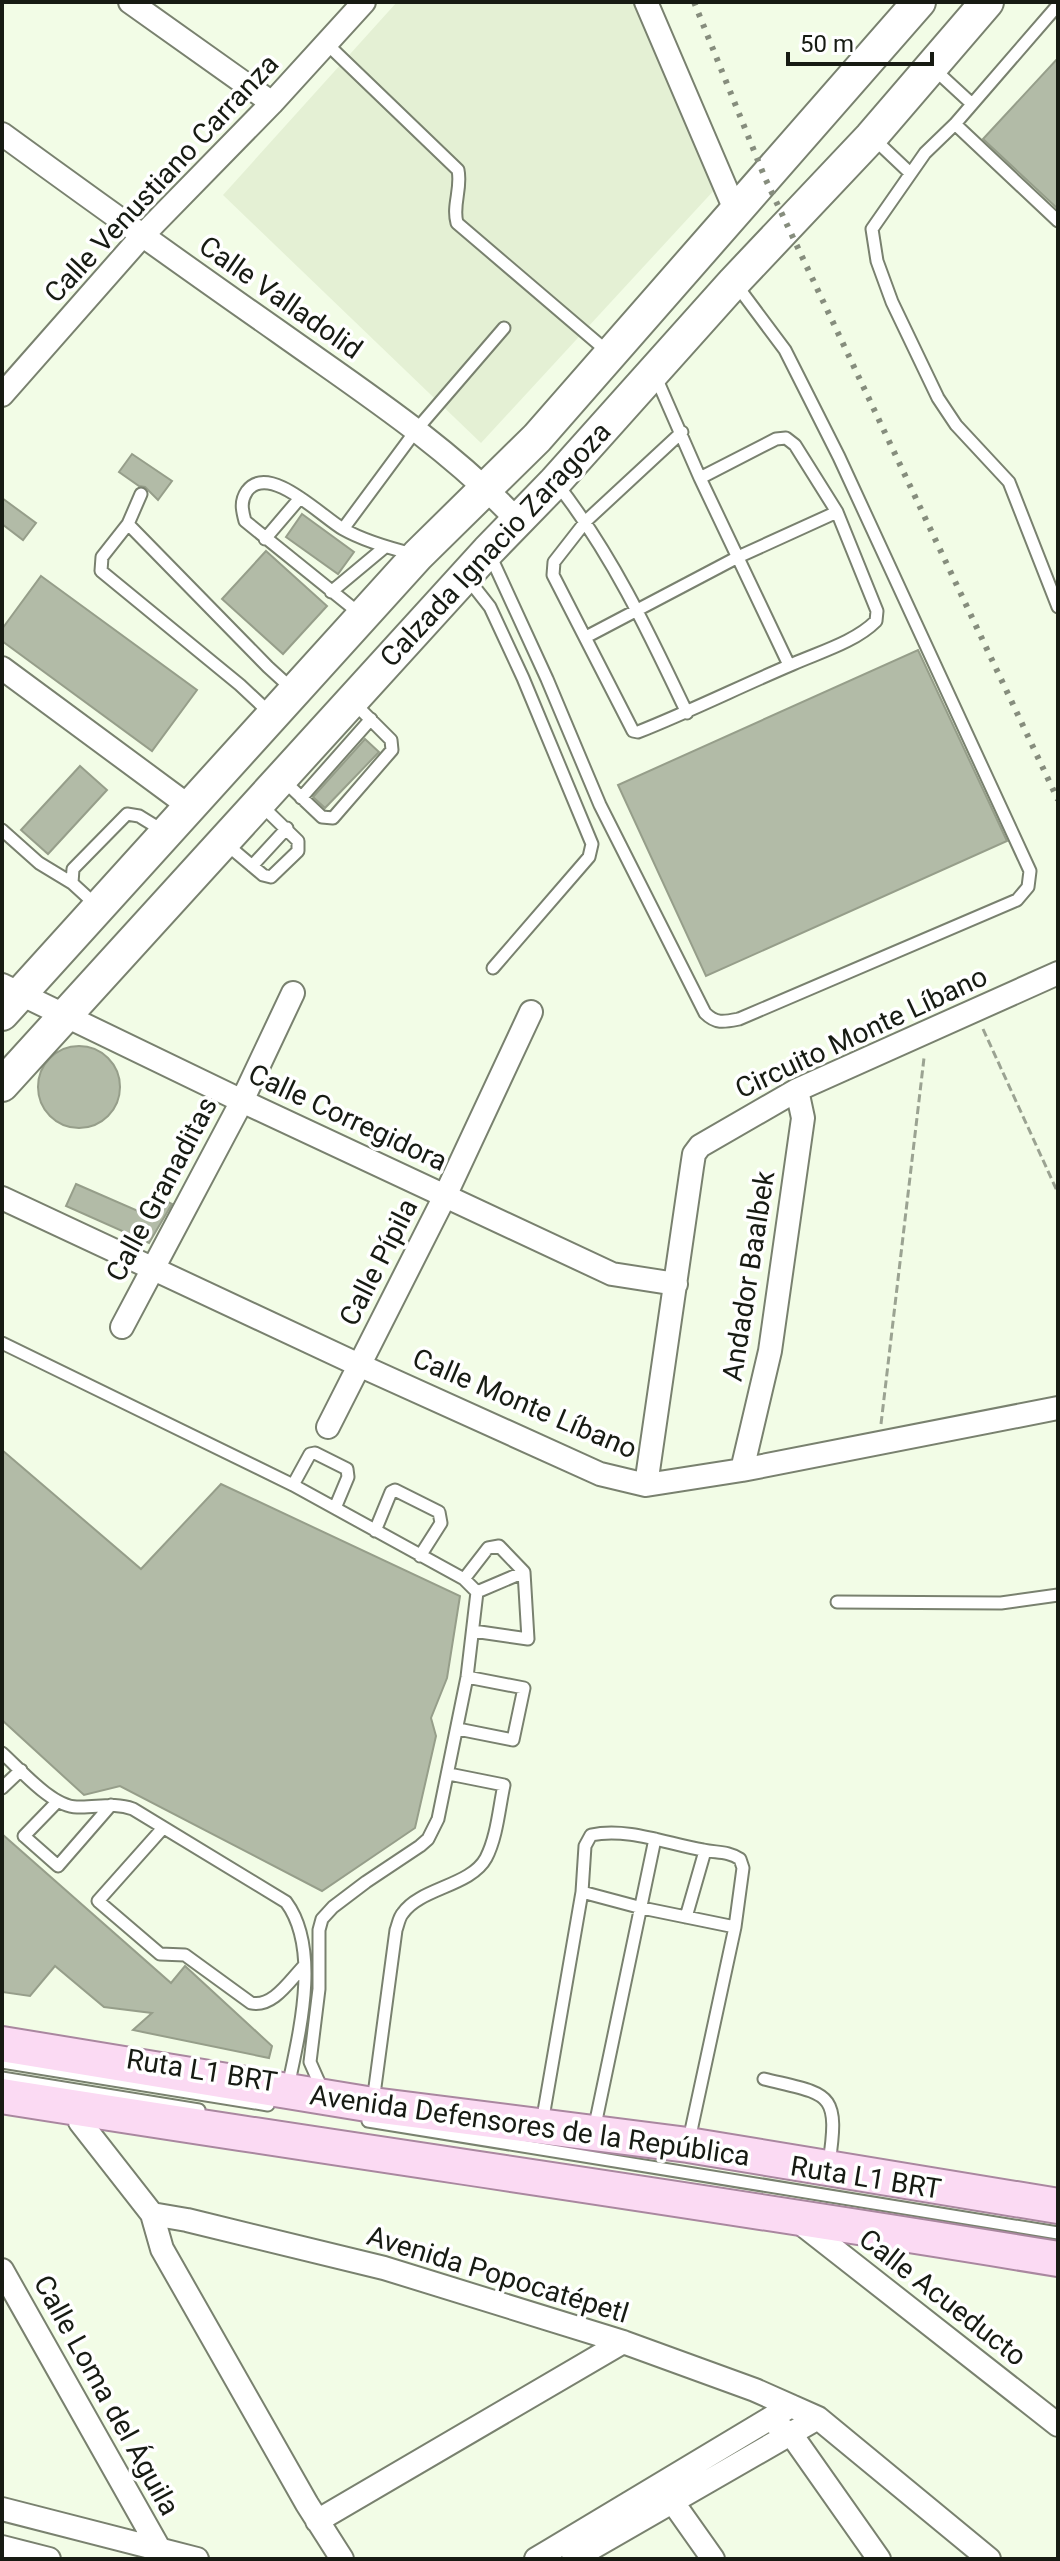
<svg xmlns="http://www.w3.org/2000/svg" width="1060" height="2561" viewBox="0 0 1060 2561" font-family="Roboto,sans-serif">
<rect width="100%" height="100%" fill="#f2fce6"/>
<path fill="#e4f0d4" d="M397,2H638L717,187L481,443L223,195Z"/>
<path fill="#b2bba7" stroke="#969e8a" stroke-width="2" d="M1058,58V209L983,139Z
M132,454L172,481L158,500L145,487L139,486L119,472Z
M2,498L36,523L23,540L2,524Z
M302,514L354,552L338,574L286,537Z
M266,551L327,606L283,654L222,599Z
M41,576L197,690L152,751L2,641V629Z
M918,650L1007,841L706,976L618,785Z
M365,739L379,752L325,808L313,797Z
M80,766L107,790L48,854L21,830Z
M38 1087a41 41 0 1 1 82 0a41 41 0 1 1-82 0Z
M76,1184L147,1215L155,1196L172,1204L149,1243L66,1206Z
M2,1450L141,1569L221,1484L460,1596L447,1678L431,1718L436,1736L415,1828L322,1891L120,1786L84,1795L2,1720Z
M2,1834L171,1983L185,1966L272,2046L269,2058L133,2030L152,2013L104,2007L55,1966L30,1996L2,1992Z"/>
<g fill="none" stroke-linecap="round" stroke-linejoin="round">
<defs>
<path id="lane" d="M1058,5L955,124L925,153L872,229L877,261L892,302L938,398L956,425L1009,482L1058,607
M327,44L458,170C462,189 452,205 457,223L608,352
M934,69L972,104
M955,124L1058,221
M872,137L909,172
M655,375L700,478L789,665
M682,432L586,521L554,562L553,575L633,731L638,732C691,711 741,686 793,664C820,652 855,642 876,621L877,611L837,512L795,445L786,438L776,439L700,478
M557,484C612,554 649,633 687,713
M141,494L128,524L268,667L291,688
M128,524L102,557L101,571L240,685L272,715
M343,529L417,429L504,328
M265,539L300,498
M490,555L547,679L600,805L705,1013C716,1024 724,1022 739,1019L1017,900L1028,887L1030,871L839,457L785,350L735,283
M468,579L490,607L523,678L592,844L589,857L493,968
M331,592L385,547
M359,613L245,521C242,510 240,501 247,491C269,462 322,517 343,529C364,541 389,548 413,554
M586,637L738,557L837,512
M282,779L322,817L333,818L392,750L391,740L354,703
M301,798L371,719
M2,830L39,863L72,883
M225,843L263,875L271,877L298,851V841L260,804
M252,866L287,828
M96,905L72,883L73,869L127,814L139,816L165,832
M2,1343L293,1485L464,1579L477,1592
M293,1485L310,1454L315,1453L347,1469L348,1477L335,1508
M375,1531L391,1492L395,1490L439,1512L441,1523L420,1556
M464,1579L488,1548L499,1546L524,1572L477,1592
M837,1602L1001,1603L1058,1595
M473,1631L528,1639L524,1572
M458,1729L513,1740L524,1688L467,1677
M2,1753C20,1769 52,1807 77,1807C96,1808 114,1802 133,1809L286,1902C321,1949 299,2034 288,2087
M2,1788L21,1770
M57,1802L24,1836L58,1866L111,1805
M163,1828L98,1901L160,1954L185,1955L251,2003C273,2008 290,1980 304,1966
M582,1892L585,1846L591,1835C627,1827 668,1844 703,1850C717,1853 728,1851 740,1859L743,1868L735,1927
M686,1917L705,1851
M2,2062L268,2105
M2,2078L199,2110
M764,2079C829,2095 840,2090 829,2163
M322,2089L310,2062L319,1989V1930L322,1919L333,1907L366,1882L420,1846L428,1839L438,1819L467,1677L477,1592
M373,2102L396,1930C398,1925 399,1917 403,1913C420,1888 471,1886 486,1858C497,1837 499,1808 504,1785L449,1774
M368,2121L1058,2233
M542,2123L582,1892L642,1908L735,1927L689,2140
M594,2130L655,1839"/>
<path id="street" d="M130,2L272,103
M646,2L736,212
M2,134C94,201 186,267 279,332C362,391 447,446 517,520
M2,395L142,236L272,103L364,2
M2,668L190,807
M2,985L242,1101L612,1274L676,1284
M2,1198L359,1365L600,1474L646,1485L742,1470L1058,1408
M122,1327L242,1101L293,993
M328,1427L445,1196L531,1012
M742,1470L770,1351L803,1118L797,1090
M646,1485L692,1167L694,1154L700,1146L797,1090L1058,973
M80,2122L152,2214L162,2249L307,2504L342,2559
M152,2214L187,2220L384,2268L623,2342L755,2390L818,2418L989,2559
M798,2221L1058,2425
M2,2270L160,2550
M778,2426L791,2434L879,2559
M672,2501L713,2559
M2,2509L197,2559
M317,2521L623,2342
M2,2547L49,2559
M536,2559L791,2406
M573,2559L818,2418"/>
<path id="secondary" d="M2,1014L418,555L537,438L919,2
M2,1085L488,551L555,482L734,282L871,137L987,2"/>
<path id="primary" d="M2,2044L373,2105L688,2145L1058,2206
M2,2096C354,2152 706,2201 1058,2259"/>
</defs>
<use href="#lane" stroke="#79816f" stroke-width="15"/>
<use href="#street" stroke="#79816f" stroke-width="26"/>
<use href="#secondary" stroke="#79816f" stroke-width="36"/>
<use href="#primary" stroke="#a9879f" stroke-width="38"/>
<path stroke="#9ba392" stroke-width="3" stroke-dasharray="8 4" stroke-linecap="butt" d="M983,1029L1058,1193
M881,1424L924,1058"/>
<use href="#lane" stroke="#fff" stroke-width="11"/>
<use href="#street" stroke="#fff" stroke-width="22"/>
<use href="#secondary" stroke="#fff" stroke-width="32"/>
<use href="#primary" stroke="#fbdaf3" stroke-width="34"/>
<path stroke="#868d7d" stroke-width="6" stroke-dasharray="4 8" stroke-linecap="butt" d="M694,2L765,178L1058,800"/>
</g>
<g text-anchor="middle" stroke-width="7" stroke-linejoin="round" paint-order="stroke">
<g font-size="28" fill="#171b13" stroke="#fff">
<text transform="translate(161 178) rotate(-47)" y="10">Calle Venustiano Carranza</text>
<text transform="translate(281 297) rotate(35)" y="10">Calle Valladolid</text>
<text transform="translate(495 544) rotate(-47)" y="10">Calzada Ignacio Zaragoza</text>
<text transform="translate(861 1032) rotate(-25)" y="10">Circuito Monte Líbano</text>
<text transform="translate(348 1117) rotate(25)" y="10">Calle Corregidora</text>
<text transform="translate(161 1189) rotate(-62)" y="10">Calle Granaditas</text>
<text transform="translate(378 1262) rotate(-63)" y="10">Calle Pípila</text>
<text transform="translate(748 1276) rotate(-81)" y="10">Andador Baalbek</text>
<text transform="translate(525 1403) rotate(23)" y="10">Calle Monte Líbano</text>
<text transform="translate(202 2070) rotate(9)" y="10">Ruta L1 BRT</text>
<text transform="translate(530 2125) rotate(8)" y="10">Avenida Defensores de la República</text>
<text transform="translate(866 2177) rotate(9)" y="10">Ruta L1 BRT</text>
<text transform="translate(498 2274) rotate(17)" y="10">Avenida Popocatépetl</text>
<text transform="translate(943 2297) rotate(38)" y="10">Calle Acueducto</text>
<text transform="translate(107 2395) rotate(61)" y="10">Calle Loma del Águila</text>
</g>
</g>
<rect width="1060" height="2561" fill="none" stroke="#171b13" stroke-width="8"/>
<path d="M788 52v12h144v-12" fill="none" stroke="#171b13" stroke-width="4"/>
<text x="800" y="52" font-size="24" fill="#171b13" stroke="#ffffff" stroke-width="6" paint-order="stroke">50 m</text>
</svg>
